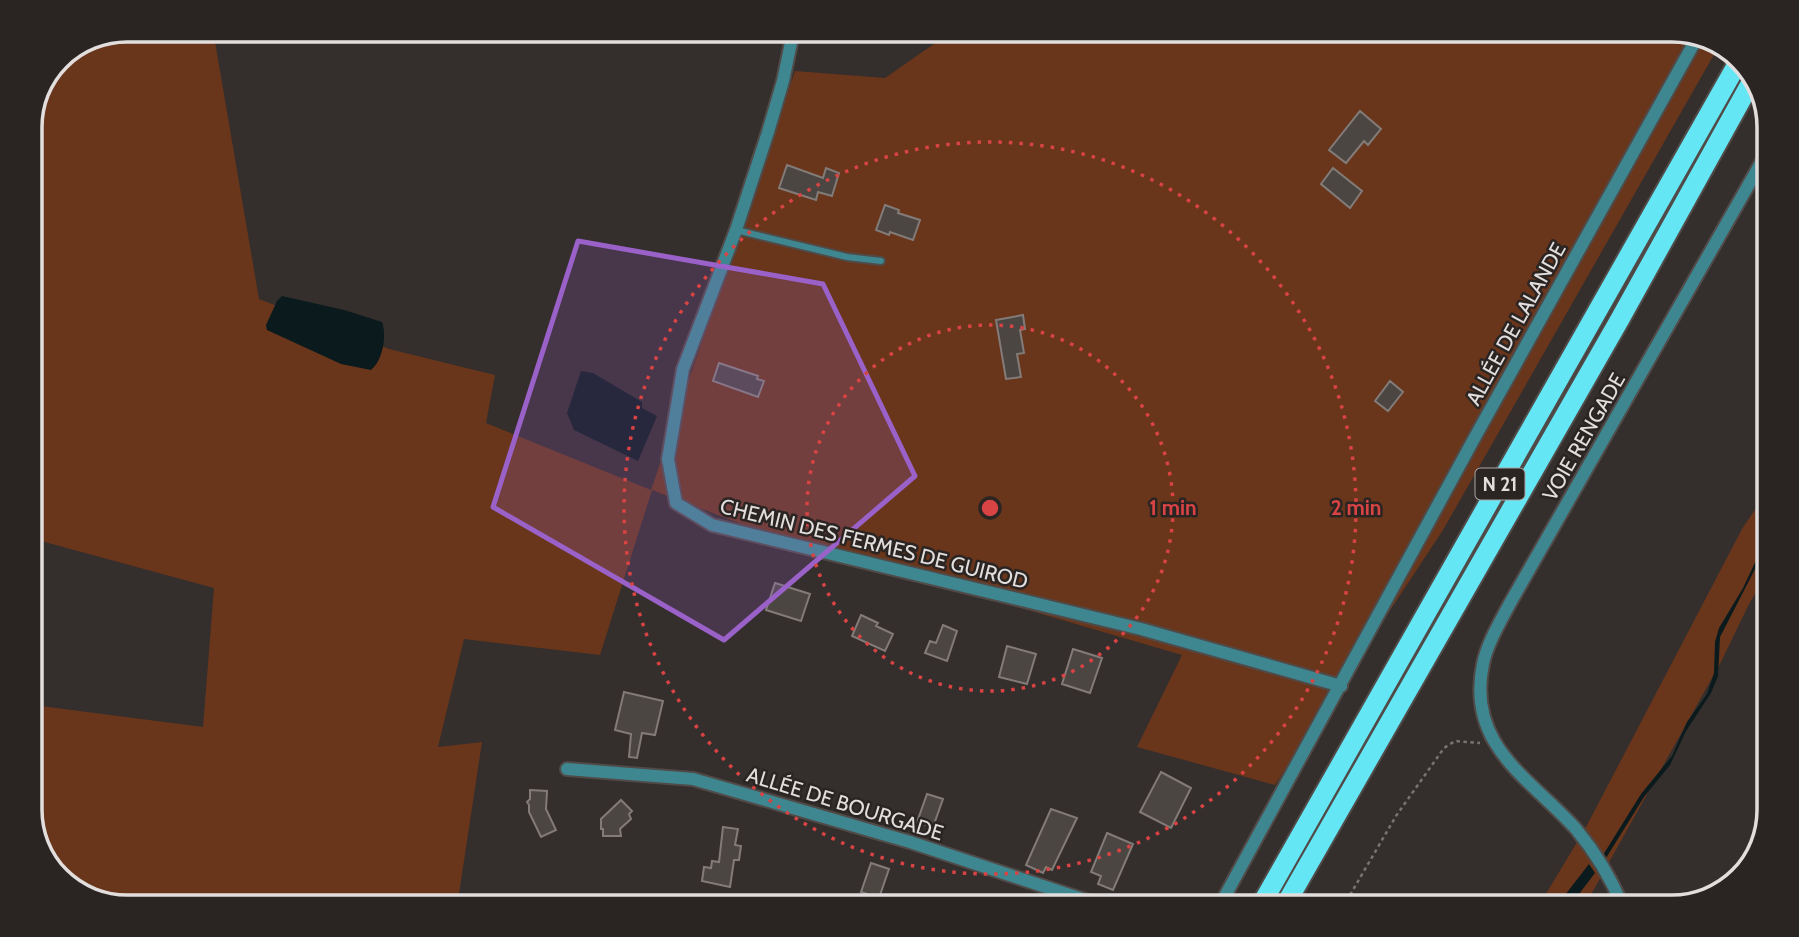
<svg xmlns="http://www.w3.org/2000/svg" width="1799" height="937" viewBox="0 0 1799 937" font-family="Cabin,sans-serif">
<rect width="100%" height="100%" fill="#342e2c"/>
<path fill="#69361c" d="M127,30H213L259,299L389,349L495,375L486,423L651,490L795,71L885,78L954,30H1672L1715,40L1720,44L1443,530L1275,785L1137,747L1182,655L765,533L652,490L600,655L464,639L438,747L482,742L457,907H127L84,897L46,864L30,816V733L33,705L203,727L214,588L30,538V121L59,58Z
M1769,489V571L1749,604L1721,662L1584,907H1538L1585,829L1742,529Z"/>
<path fill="#0b1a1c" d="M282,296L344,310L382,322C387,336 383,360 371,370L341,364L267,330L266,325L277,301Z
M581,371L593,373L642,402V408L657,416L638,461L574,430L567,413Z
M1769,533V542L1720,637L1718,676L1711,693L1686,731L1670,765L1644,797L1606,858L1603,855L1641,794L1672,756L1687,722L1707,694L1714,673L1715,642L1719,628L1743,588Z
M1589,864L1595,873L1576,898L1572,907H1560L1565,895Z"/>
<path fill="#4c4643" stroke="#827b78" stroke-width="2" d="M1360,111L1381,129L1368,145L1364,141L1346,163L1329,150Z
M787,165L823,178L826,168L839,173L832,196L818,192L816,200L779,188Z
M1333,168L1362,191L1350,208L1321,184Z
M885,205L899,210L898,213L920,220L913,240L890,232L889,235L876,230Z
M1023,315L1025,329L1020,330L1024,353L1017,354L1021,377L1006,379L996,320Z
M719,363L758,376L757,379L764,381L758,397L713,381Z
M1390,381L1403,392L1388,411L1375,401Z
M775,583L810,594L801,621L766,610Z
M861,615L878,623L876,626L893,634L885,651L852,636Z
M943,625L957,631L947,661L925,653L930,641L936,643Z
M1007,646L1036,654L1027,684L999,677Z
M1073,649L1102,658L1090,693L1062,684Z
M624,692L663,701L655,735L642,733L637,758L629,757L631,734L615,730Z
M1161,772L1191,788L1171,828L1140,812Z
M530,790L547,791L546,809L556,830L541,837L529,812V805L527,802L530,799Z
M927,794L943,799L933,827L917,822Z
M621,800L632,811L629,814L631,819L620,829L621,836H603V829H601V819Z
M1051,809L1077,818L1052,870L1046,867L1043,873L1026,865Z
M723,827L738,829L735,845L741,846L739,860H734L730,887L702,881L704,867L711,868L712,861L719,862Z
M1107,833L1133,844L1113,890L1098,884L1101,876L1091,872Z
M871,863L889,869L879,898L861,892Z"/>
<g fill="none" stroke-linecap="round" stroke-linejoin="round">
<defs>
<path id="service" d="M736,230L847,257L881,261"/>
<path id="minor" d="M791,30L792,38L783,81L768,132L736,230L683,369L668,459L676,503L712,525L1141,629L1341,686
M567,769L693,779L910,842L1106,907
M1219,907L1475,437L1698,36
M1623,907C1611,878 1596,853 1576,829C1530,778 1466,746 1483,664C1487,644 1499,624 1509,605L1769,149"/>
<path id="trunk" d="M1260,907L1739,61
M1284,907L1620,319L1754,77"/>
</defs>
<use href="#service" stroke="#504a48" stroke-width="10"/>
<use href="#minor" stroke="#504a48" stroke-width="16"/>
<use href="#trunk" stroke="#504a48" stroke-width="23"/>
<path stroke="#797472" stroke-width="2.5" stroke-dasharray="3.5 3.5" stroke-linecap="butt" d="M1343,907L1396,816L1444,748L1455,741L1480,743"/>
<use href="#service" stroke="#3e8790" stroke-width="6"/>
<use href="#minor" stroke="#3e8790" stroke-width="12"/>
<use href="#trunk" stroke="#65e6f4" stroke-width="19"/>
</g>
<path fill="#9a61c8" fill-opacity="0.2" stroke="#9a61c8" stroke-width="5" stroke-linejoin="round" d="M578,241L823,284L915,476L724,640L493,507Z"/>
<g fill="none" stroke="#d84343" stroke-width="3.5" stroke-dasharray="3.5 7">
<circle cx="990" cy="508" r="183"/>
<circle cx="990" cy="508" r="366"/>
</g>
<g text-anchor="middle" stroke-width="5" stroke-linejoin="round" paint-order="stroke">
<rect fill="#2a2422" stroke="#aba6a5" stroke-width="2" x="1475.5" y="468.5" width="49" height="31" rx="5"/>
<g font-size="19" font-weight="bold" fill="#e2dedd">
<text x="1500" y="491">N 21</text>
</g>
<g font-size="21" fill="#e2dedd" stroke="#2a2422">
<text transform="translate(1516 324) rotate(-61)" y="7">ALLÉE DE LALANDE</text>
<text transform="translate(1584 437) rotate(-60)" y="7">VOIE RENGADE</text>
<text transform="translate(874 544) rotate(14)" y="7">CHEMIN DES FERMES DE GUIROD</text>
<text transform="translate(845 804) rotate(17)" y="7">ALLÉE DE BOURGADE</text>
</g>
</g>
<path d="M0 0H1799V937H0ZM127 42H1672A85 85 0 0 1 1757 127V810A85 85 0 0 1 1672 895H127A85 85 0 0 1 42 810V127A85 85 0 0 1 127 42Z" fill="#2a2422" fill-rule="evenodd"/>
<path fill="none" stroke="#e2dedd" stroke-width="3.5" d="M127 42H1672A85 85 0 0 1 1757 127V810A85 85 0 0 1 1672 895H127A85 85 0 0 1 42 810V127A85 85 0 0 1 127 42Z"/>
<circle cx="990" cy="508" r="10" fill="#d84343" stroke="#2a2422" stroke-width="3.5"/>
<g font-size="21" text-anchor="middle" font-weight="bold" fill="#d84343" stroke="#2a2422" stroke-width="5" stroke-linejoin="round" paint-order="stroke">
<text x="1173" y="515">1 min</text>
<text x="1356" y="515">2 min</text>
</g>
</svg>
